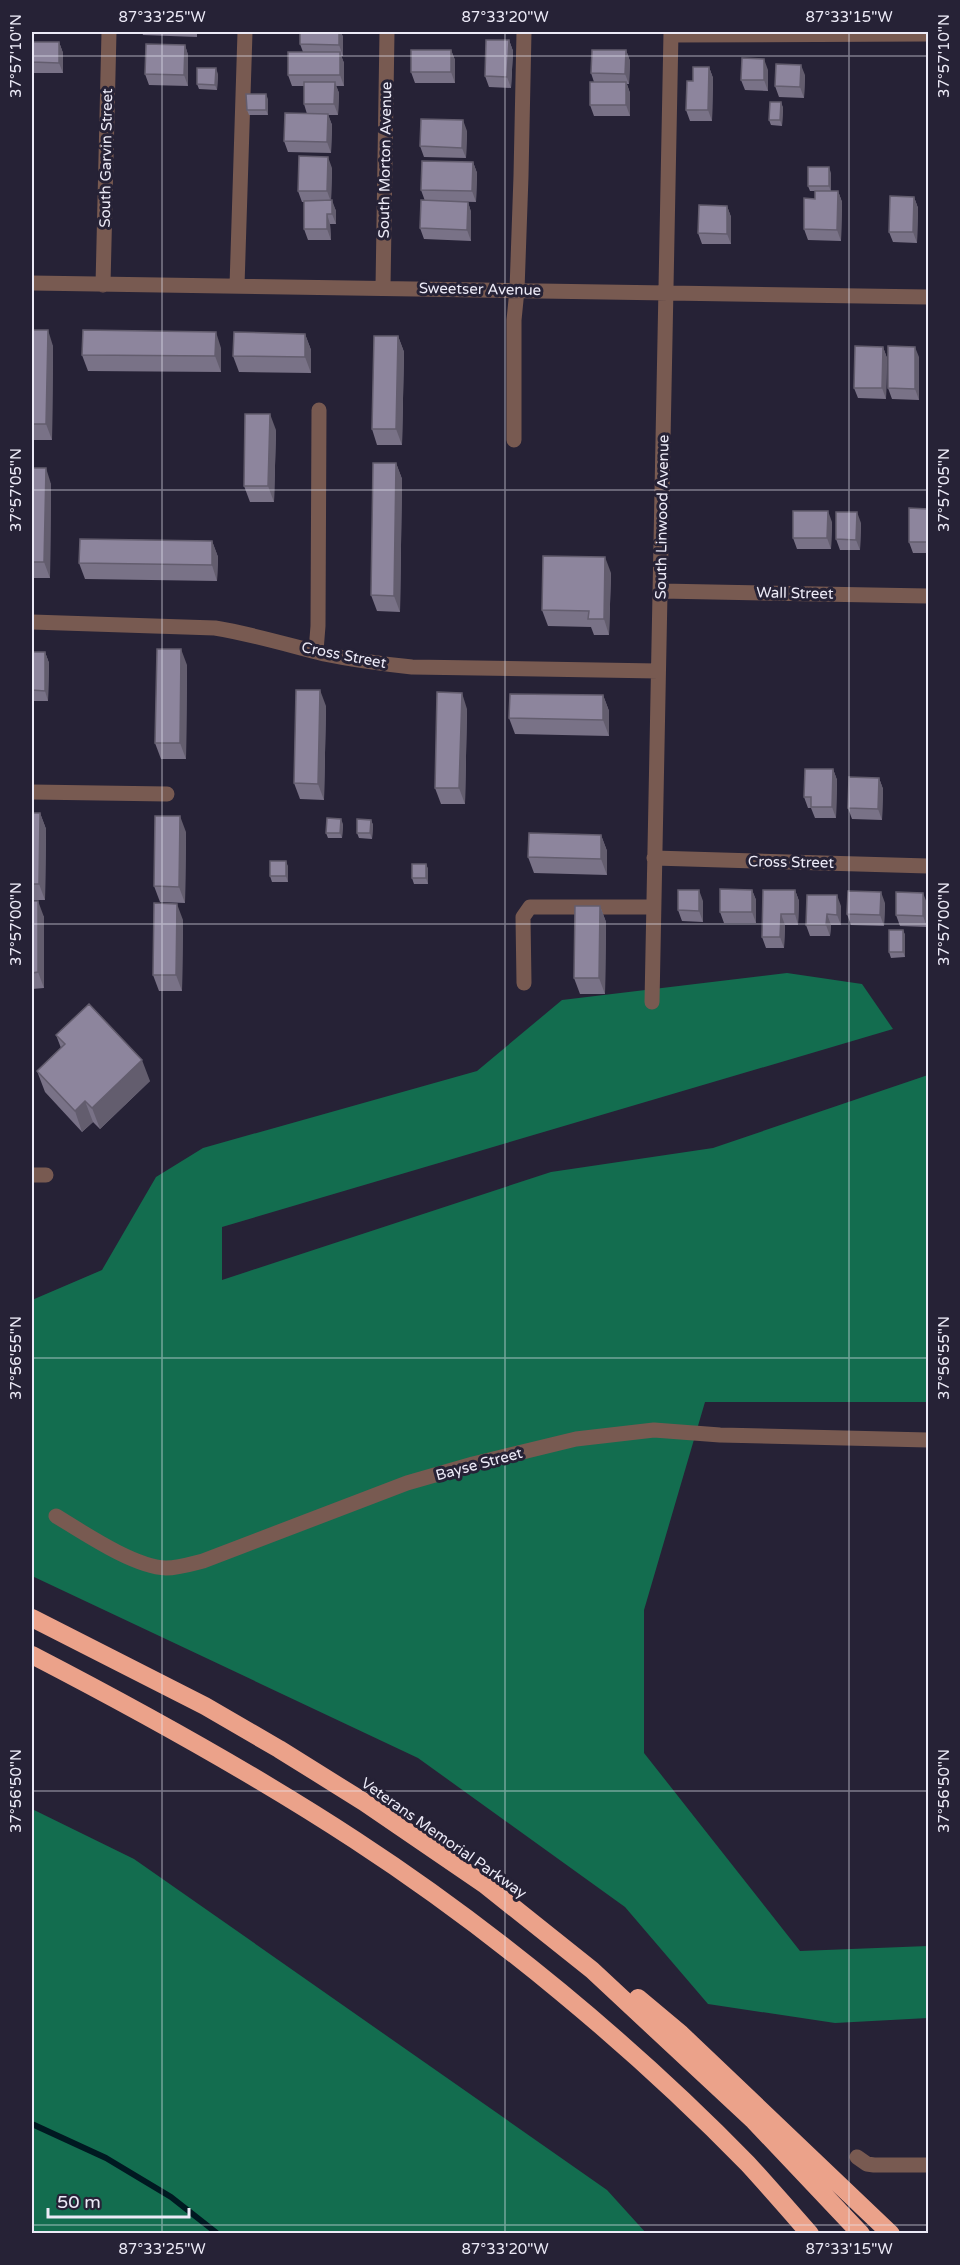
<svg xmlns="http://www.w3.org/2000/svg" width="960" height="2265" viewBox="0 0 960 2265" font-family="'Varela Round',sans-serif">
<rect width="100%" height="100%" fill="#262236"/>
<path fill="#136d4f" d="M787,973L862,984L893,1029L222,1227V1280L551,1172L713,1148L928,1075V1402H705L644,1610V1753L800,1951L928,1946V2018L835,2023L708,2004L625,1907L418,1758L32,1576V1300L102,1270L156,1177L203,1148L477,1071L562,1000Z
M32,1809L134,1859L607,2190L646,2233H32Z"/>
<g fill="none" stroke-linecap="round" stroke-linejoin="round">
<path stroke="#001921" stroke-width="6" d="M32,2124L106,2158L171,2197L218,2234"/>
<path stroke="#785a51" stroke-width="15" d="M671,35L928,34
M32,283L928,297
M103,285L109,32
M237,286L245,32
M383,288L387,32
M514,440V320L517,290L521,176L524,32
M661,591L928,596
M32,622L215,628C252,634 288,645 324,654C353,660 383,664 412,667L658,671
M316,651L318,626L319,410
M32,792L167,794
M654,858L928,866
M524,983L523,917L530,907H653
M652,1002L671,32
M32,1175H46
M56,1516C84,1533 134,1567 166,1568C179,1568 191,1564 203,1561L407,1483L473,1464L576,1439L654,1430L720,1435L928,1440
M857,2157L867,2164L874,2165H928"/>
<path stroke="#eba28a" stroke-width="18" d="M32,1618L205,1706L279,1749L364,1802L484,1884L592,1970L754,2121L861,2234
M32,1655C142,1712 251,1772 355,1840C493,1930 633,2046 748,2164C769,2187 789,2210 810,2234
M638,1998L681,2034L891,2234"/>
</g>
<path fill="#797287" d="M142,32H197V37L143,35Z
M300,32H341L343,37V56H341L344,63V86H336L339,93L338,115H328L332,125L331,153L288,152L284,141L307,114L304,104V86H292L288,75L303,52L300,44Z
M509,40L513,51L511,88L489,87L485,76Z
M32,42H59L63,53V73H32Z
M185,45L188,55V86L149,85L145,74Z
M451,50L455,60V83H415L411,72Z
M626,50L630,61L629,84H627L630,93V116H594L590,105L594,82L591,73Z
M709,67L713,78L712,121H690L686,110L693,81Z
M768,70V91L745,90L741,80Z
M218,74L217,90L199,89L197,84Z
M805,75L804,98L779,97L775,86Z
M268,99V115H249L247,110Z
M781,102L783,108L782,126L771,125L769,120Z
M467,131L466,158L424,157L420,146Z
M473,162L477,173L476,202L437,201L468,202L471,212V241L424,239L420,228L425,201L421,190Z
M332,168L331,200L336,211V224H330L331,240H308L304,229V202H302L298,191Z
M831,173V191H838L842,202L841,241L808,240L804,229L815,199V191H810L808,186Z
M914,197L918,208L917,243L893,242L889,232Z
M727,206L731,217V244H702L698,233Z
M32,330L53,346L52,440H32Z
M305,334L311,350V373L239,372L233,356Z
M398,336L404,352L402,445H377L372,429Z
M883,347L887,358L886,399L858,398L854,388Z
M221,348V372L88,371L82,355Z
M919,357V400L892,399L888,388Z
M276,430L274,502H250L244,486Z
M396,463L402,479L400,612L377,611L371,595Z
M32,468L51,484L50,578H32Z
M928,509V553H913L909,542Z
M832,522L831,549H797L793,538Z
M861,523L860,550H840L836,539Z
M212,541L218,557L217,581L85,579L79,563Z
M611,573L609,635H594L591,627L548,626L542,610Z
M32,652H45L49,663L48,701H32Z
M187,665L186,759H161L155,743Z
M603,695L609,711V736L515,734L509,718Z
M326,706L324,800L300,799L294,783Z
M467,709L465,804H441L435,788Z
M833,769L837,780L836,818H815L811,808H808L804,797Z
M879,778L883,789L882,820L852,819L848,808Z
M32,813H40L46,829L45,900H32Z
M371,820L373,825L372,839L359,838L357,833Z
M343,824L342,838H328L326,833Z
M186,832L185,903L160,902L154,886Z
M601,835L607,851V875L534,873L528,857Z
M286,861L288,867V882H272L270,876Z
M426,864L428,869V884H414L412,878Z
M752,890L756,900V923H724L720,912Z
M795,890L799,901L798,925H785L784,948H766L762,937Z
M32,901L44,917V988L32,989Z
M703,901V922L682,921L678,910Z
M885,903L884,926L851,925L847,914Z
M927,903V927L900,926L896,915Z
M600,906L606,922L605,994H580L574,978Z
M841,906V925H831L830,936H810L806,925Z
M183,920L182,991H159L153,975Z
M903,930L905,935V957L891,958L889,952Z
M56,1035L150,1081L100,1129L93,1122L82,1132L45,1092L37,1071L61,1048Z"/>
<path fill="#635d6e" d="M339,32H341L343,37V56L339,45Z
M509,40L513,51L511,88L507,77Z
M59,42L63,53V73L59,63Z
M185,45L188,55V86L184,75Z
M451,50L455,60V83L451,72Z
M626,50L630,61L629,84L625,74Z
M340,52L344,63V86L340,75Z
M764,59L768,70V91L764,80Z
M801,65L805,75L804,98L800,87Z
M709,67L713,78L712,121L708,110Z
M216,68L218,74L217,90L215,85Z
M335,82L339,93L338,115L334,104Z
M626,82L630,93V116L626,105Z
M266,94L268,99V115L266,110Z
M781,102L783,108L782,126L780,120Z
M328,114L332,125L331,153L327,142Z
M463,120L467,131L466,158L462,148Z
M328,157L332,168L331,202L327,191Z
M473,162L477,173L476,202L472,191Z
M829,167L831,173V192L829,186Z
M838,191L842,202L841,241L837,230Z
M914,197L918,208L917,243L913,232Z
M332,200L336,211V224L332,214Z
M468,202L471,212V241L467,230Z
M727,206L731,217V244L727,234Z
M327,214L330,224L331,240L327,229Z
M48,330L53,346L52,440L46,424Z
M216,332L221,348V372L215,356Z
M305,334L311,350V373L305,357Z
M398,336L404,352L402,445L396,429Z
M883,347L887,358L886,399L882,388Z
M915,347L919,357V400L915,389Z
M270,414L276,430L274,502L268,486Z
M396,463L402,479L400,612L394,596Z
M46,468L51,484L50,578L44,562Z
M828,511L832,522L831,549L827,538Z
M857,512L861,523L860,550L856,540Z
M212,541L218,557L217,581L212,565Z
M605,557L611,573L609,635L604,619Z
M181,649L187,665L186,759L180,743Z
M45,652L49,663L48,701L45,691Z
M320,690L326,706L324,800L318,784Z
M462,693L467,709L465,804L459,788Z
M603,695L609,711V736L603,720Z
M833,769L837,780L836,818L832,807Z
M879,778L883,789L882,820L878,809Z
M40,813L46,829L45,900L39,884Z
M180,816L186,832L185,903L179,887Z
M341,819L343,824L342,838L340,833Z
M371,820L373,825L372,839L370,833Z
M601,835L607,851V875L601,859Z
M286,861L288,867V882L286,876Z
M426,864L428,869V884L426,878Z
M699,890L703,901V922L699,911Z
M752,890L756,900V923L752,912Z
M795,890L799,901L798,925L795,914Z
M881,892L885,903L884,926L880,915Z
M923,893L927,903V927L923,916Z
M837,895L841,906V925L837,915Z
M38,901L44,917V988L38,972Z
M177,904L183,920L182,991L176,975Z
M600,906L606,922L605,994L599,978Z
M781,914L785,925L784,948L780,937Z
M827,914L831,925L830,936L826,925Z
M903,930L905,935V957L903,952Z
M142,1060L150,1081L100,1129L92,1108Z
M85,1101L93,1122L82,1132L75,1111Z"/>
<path fill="#8d859d" stroke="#635d6e" stroke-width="1.5" d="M300,32H339V45L300,44Z
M486,40H509L507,77L485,76Z
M32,42H59V63L32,62Z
M146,44L185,45L184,75L145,74Z
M411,50H451V72H411Z
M592,50H626L625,74L591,73Z
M288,52H340V75H288Z
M742,58L764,59V80H741Z
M776,64L801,65L800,87L775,86Z
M693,67H709L708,110H686L687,81H693Z
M197,68H216L215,85L197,84Z
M304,82H335L334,104H304Z
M590,82H626V105H590Z
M246,94H266V110H247Z
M770,102H781L780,120H769Z
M285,113L328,114L327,142L284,141Z
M421,119L463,120L462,148L420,146Z
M299,156L328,157L327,191H298Z
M422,161L473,162L472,191L421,190Z
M808,167H829V186H808Z
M815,191H838L837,230L804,229V198L815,199Z
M890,196L914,197L913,232H889Z
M332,200V214H327V229H304V201Z
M421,200L468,202L467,230L420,228Z
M699,205L727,206V234L698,233Z
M32,330H48L46,424H32Z
M83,330L216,332L215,356L82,355Z
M234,332L305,334V357L233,356Z
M374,336H398L396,429H372Z
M855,346L883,347L882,388H854Z
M888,346L915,347V389L888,388Z
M245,414H270L268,486H244Z
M373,463H396L394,596L371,595Z
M32,468H46L44,562H32Z
M909,508L928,509V542H909Z
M793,511H828L827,538H793Z
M836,512H857L856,540L836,539Z
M80,539L212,541V565L79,563Z
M543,556L605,557L604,619H588L589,611L542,610Z
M157,649H181L180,743H155Z
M32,652H45V691L32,690Z
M296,690H320L318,784L294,783Z
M437,692L462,693L459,788H435Z
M510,694L603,695V720L509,718Z
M805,769H833L832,807H811V797H804Z
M849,777L879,778L878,809L848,808Z
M32,813H40L39,884H32Z
M155,816H180L179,887L154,886Z
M327,818L341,819L340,833H326Z
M357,819L371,820L370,833H357Z
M529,833L601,835V859L528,857Z
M270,861H286V876H270Z
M412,864H426V878H412Z
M720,889L752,890V912H720Z
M678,890H699V911L678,910Z
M763,890H795V914H781L780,937H762Z
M848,891L881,892L880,915L847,914Z
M896,892L923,893V916L896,915Z
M807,895H837V915L827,914L826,925H806Z
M32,901H38V972L32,973Z
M154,903L177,904L176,975H153Z
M575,906H600L599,978H574Z
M889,930H903V952H889Z
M89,1004L142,1060L92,1108L85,1101L75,1111L37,1071L65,1044L56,1035Z"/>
<path fill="none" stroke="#eceaf7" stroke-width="1.5" stroke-opacity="0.45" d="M162,32V2234M505,32V2234M849,32V2234M32,56H928M32,490H928M32,924H928M32,1358H928M32,1791H928M32,2225H928"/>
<g text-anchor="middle" stroke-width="6" stroke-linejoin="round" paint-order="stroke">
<g font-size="15" fill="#eceaf7" stroke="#262236">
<text transform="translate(106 158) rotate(-89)" y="5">South Garvin Street</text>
<text transform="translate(385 160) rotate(-89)" y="5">South Morton Avenue</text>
<text transform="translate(480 289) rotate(1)" y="5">Sweetser Avenue</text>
<text transform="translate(662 517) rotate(-89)" y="5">South Linwood Avenue</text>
<text transform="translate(795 593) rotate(1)" y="5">Wall Street</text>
<text transform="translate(344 655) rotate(11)" y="5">Cross Street</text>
<text transform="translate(791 862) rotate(1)" y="5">Cross Street</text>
<text transform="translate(479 1464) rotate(-15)" y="5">Bayse Street</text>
<text transform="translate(444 1838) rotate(35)" y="5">Veterans Memorial Parkway</text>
</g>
</g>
<rect width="960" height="2265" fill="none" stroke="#262236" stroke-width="66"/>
<path d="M48 2208v9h141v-9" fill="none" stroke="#eceaf7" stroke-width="3"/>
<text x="57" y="2208" font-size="18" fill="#eceaf7" stroke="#262236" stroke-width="4.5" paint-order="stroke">50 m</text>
<rect x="33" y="33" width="894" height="2199" fill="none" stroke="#eceaf7" stroke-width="2"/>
<g font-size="15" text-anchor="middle" fill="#eceaf7">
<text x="162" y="22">87°33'25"W</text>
<text x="505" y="22">87°33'20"W</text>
<text x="849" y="22">87°33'15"W</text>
<text transform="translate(16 56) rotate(-90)" y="5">37°57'10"N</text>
<text transform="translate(944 56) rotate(-90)" y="5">37°57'10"N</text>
<text transform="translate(16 490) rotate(-90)" y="5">37°57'05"N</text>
<text transform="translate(944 490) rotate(-90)" y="5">37°57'05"N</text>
<text transform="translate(16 924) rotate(-90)" y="5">37°57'00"N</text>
<text transform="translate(944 924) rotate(-90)" y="5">37°57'00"N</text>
<text transform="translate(16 1358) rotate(-90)" y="5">37°56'55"N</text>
<text transform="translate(944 1358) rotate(-90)" y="5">37°56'55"N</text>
<text transform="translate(16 1791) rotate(-90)" y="5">37°56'50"N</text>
<text transform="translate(944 1791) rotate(-90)" y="5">37°56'50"N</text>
<text x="162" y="2254">87°33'25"W</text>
<text x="505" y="2254">87°33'20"W</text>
<text x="849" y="2254">87°33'15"W</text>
</g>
</svg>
